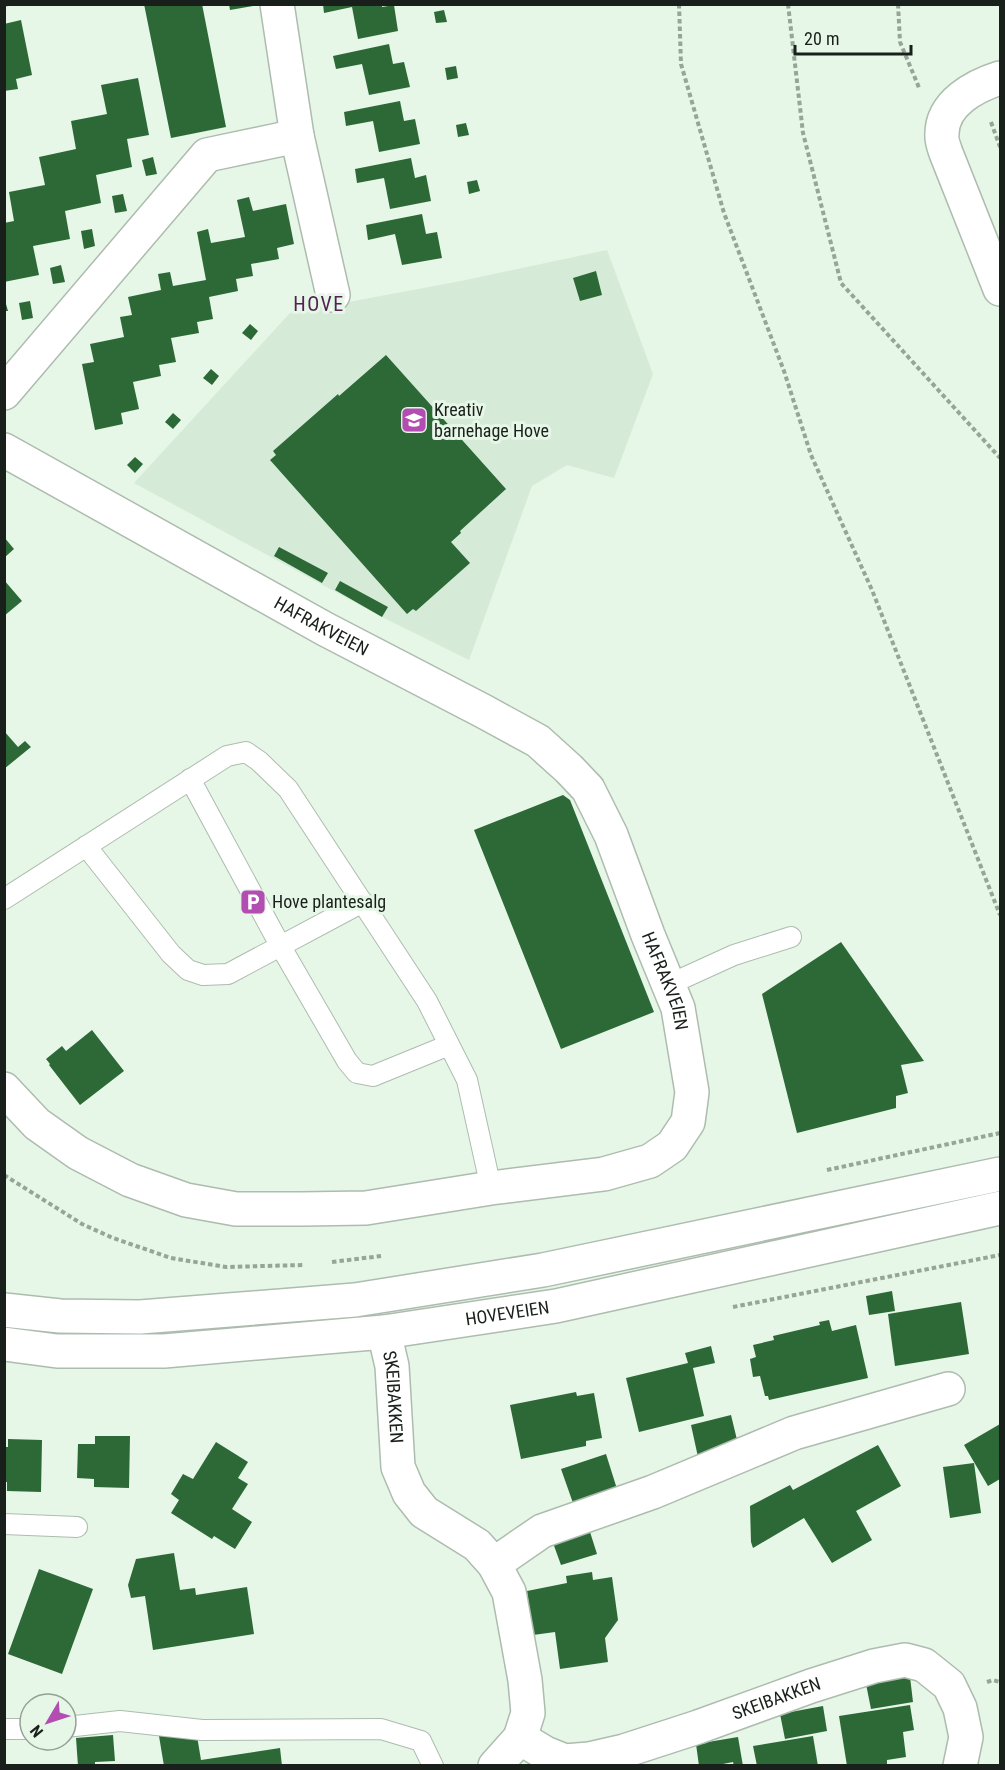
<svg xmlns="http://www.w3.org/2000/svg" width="1005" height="1770" viewBox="0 0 1005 1770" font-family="'Roboto Condensed',sans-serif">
<rect width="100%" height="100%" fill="#e6f6e7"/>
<path fill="#d5ebd7" d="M607,250L653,374L614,478L567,465L532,486L469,660L382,617L134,483L290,313L461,281Z"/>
<path fill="#2c6937" d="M144,4H202L226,127L171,138Z
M229,4H253V6L230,10Z
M323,4H382V7L394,5L398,31L358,39L352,7L324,13Z
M444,10L447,22L436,23L434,12Z
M21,20L32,75L16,79L18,89L4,91V24Z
M389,44L393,64L404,62L410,87L369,95L362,64L336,69L333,56Z
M456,66L458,78L447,80L445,68Z
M138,78L149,135L127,139L132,167L96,175L101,203L65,211L70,239L33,246L39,275L4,282V223L14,221L9,192L45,185L39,157L76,149L71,121L107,114L101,85Z
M400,101L404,121L415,119L420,144L379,152L373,121L346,126L344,112Z
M466,123L469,135L458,137L456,125Z
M153,157L157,174L146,176L142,160Z
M411,158L415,178L426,175L431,201L390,209L384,178L357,183L355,169Z
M477,180L480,191L469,194L467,182Z
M123,194L127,211L115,213L112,196Z
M249,197L253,211L286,204L294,244L277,248L279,259L251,264L253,276L236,279L238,291L209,297L213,319L197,322L199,333L171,338L176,362L159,365L161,376L133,382L139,409L121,413L123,424L95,430L82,364L94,362L90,344L124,337L120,317L132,315L128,297L161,290L158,274L170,272L173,286L206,280L197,232L208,229L211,243L245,237L237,200Z
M422,214L426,234L437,232L442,258L402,265L395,234L368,240L366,225Z
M92,229L95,246L84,249L81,231Z
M61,265L65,282L53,284L50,268Z
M596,271L602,295L580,301L573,278Z
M304,295L306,306L294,308L292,297Z
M4,297L8,311H4Z
M30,301L33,318L22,320L19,303Z
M250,324L258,331L251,340L242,333Z
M386,355L506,489L460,531L461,533L451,542L470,563L416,611L413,609L407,614L270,460L276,455L273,451L338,394L339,396Z
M211,369L219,376L212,385L203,378Z
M173,413L181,420L173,429L165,422Z
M135,457L143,464L135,473L127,465Z
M4,537L14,549L4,558Z
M279,547L328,573L322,583L274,556Z
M4,580L22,601L4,616Z
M340,581L388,607L382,617L335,590Z
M4,731L18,747L25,741L31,747L4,769Z
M563,795L570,800L654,1012L561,1049L474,830Z
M841,942L924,1061L901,1065L908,1093L896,1096V1108L797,1133L762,994Z
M92,1030L124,1071L80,1105L49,1065L50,1064L46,1059L62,1046L66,1051Z
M892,1291L895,1311L869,1315L866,1296Z
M961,1302L969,1354L895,1366L888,1314Z
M829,1320L832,1331L856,1325L868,1378L769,1400L768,1396H765L760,1376L753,1377L750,1359L756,1357L753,1345L774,1340L773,1336L820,1325L819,1322Z
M711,1346L715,1363L693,1368L704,1416L639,1432L626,1378L688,1363L685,1353Z
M576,1392L577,1396L594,1393L602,1438L586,1441V1446L521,1459L510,1405Z
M731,1415L739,1448L698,1457L691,1425Z
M1000,1424V1479L988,1486L964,1445Z
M95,1436H130L129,1488L94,1487V1479L77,1478L78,1444H95Z
M8,1439L42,1440L41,1492L7,1491V1482H4V1447H8Z
M216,1442L248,1462L238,1478L248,1484L232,1509L252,1522L235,1549L214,1536L212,1539L171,1513L179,1500L171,1494L183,1474L193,1479Z
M878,1445L901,1486L856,1511L872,1540L832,1563L804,1518L753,1548L751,1542L750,1506L790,1485L793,1490Z
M606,1454L617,1489L573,1503L561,1469Z
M974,1463L981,1513L950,1518L943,1467Z
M590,1532L597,1554L561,1565L553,1543Z
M174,1553L180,1590L195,1588L196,1595L247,1587L254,1634L153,1650L145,1596L131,1598L128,1585L136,1559Z
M39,1569L93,1589L62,1674L8,1654Z
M592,1572L593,1580L612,1577L618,1620L605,1638L608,1662L560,1669L555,1632L533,1635L527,1591L567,1583L566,1576Z
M910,1677L913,1702L871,1709L866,1684Z
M910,1705L914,1730L903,1732L906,1757L887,1760V1766H847L839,1716Z
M823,1706L827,1731L785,1739L780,1714Z
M196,1730L201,1760L280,1748L282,1766H164L159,1736Z
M113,1735L115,1761L95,1762V1766H78L76,1738Z
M813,1736L818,1766H757L753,1746Z
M738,1737L743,1766H734L733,1762L713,1766H699L696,1744Z"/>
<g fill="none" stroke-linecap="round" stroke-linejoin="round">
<defs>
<path id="lane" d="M190,779L281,947L347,1061L357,1073L373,1076L449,1045
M86,846L171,954L188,970L203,975L228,974L363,902
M4,899L227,756L246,752L259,761L288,789L427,1001L467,1080L491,1188
M668,985L734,955L791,937
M4,1524L77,1527
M66,1727L120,1721L202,1730L381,1729L421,1741L433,1766
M4,1729H30"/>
<g id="street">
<path d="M277,4L297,136L333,295"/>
<path d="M1000,78C975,86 942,103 942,134C941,140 944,147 946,153L1000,289"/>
<path d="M4,393L207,155L297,136"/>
<path id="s1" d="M4,450L325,629L483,711L538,741L569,769L588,789L611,835L648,935L678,1008L692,1092L688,1122L672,1146L650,1161L604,1174L491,1188L366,1208L302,1209H236L186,1200L130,1180L78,1153L37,1124L4,1089"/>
<path id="s2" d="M384,1332L392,1366L398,1467L409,1493L424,1512L477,1545L494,1564L509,1592L525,1680L528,1713L520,1738L495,1766"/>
<path d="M494,1564L542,1531L653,1492L794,1433L948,1389"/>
<path id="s3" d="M520,1738L545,1753L565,1761L589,1759L624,1751L698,1727L811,1686L874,1666L905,1660L924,1665L949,1685L960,1708L966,1737L960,1766"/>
</g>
<g id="secondary">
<path d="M4,1310L60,1316L140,1317L355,1300L543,1270L1000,1174"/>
<path id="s4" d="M4,1344L57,1351H164L384,1332L556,1306L1000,1208"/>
</g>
</defs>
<use href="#lane" stroke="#adbcae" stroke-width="22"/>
<use href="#street" stroke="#adbcae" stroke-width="36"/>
<use href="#secondary" stroke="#adbcae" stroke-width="36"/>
<path stroke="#97a498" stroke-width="4" stroke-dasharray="4.5 3" stroke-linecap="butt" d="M679,4L681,64L724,213L784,371L811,455L872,590L1000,915
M788,4L803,133L841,283L1000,458
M898,4L900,42L920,90
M4,5L9,4
M991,122L1000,147
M827,1170L1000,1133
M4,1175L82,1224L113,1238L171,1258L226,1267L303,1265
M332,1262L381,1256
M733,1307L1000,1255
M987,1682L993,1680L1000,1682"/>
<use href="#lane" stroke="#fff" stroke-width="20"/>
<use href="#street" stroke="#fff" stroke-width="33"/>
<use href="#secondary" stroke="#fff" stroke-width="33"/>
</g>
<defs>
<symbol id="school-square" viewBox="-11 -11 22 22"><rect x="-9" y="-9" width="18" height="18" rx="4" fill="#b24db2" stroke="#e6f6e7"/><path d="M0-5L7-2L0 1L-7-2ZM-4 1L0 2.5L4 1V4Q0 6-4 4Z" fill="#fff"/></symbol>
<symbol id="parking-square" viewBox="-11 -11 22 22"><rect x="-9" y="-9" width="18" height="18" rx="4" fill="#b24db2" stroke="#e6f6e7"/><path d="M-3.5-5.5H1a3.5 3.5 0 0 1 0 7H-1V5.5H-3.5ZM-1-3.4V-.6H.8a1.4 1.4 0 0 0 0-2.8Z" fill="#fff"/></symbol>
</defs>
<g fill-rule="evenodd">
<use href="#school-square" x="399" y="405" width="30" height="30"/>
<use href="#parking-square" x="238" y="887" width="30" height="30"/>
</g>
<g text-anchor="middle" stroke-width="6" stroke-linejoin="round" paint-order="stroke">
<g font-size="18" fill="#191f1a" stroke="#e6f6e7" text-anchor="start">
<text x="434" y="416">Kreativ<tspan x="434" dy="21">barnehage Hove</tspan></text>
<text x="272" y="908">Hove plantesalg</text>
</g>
<g font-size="18" fill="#191f1a" stroke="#e6f6e7">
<text dy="6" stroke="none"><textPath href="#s1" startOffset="363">HAFRAKVEIEN</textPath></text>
<text dy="6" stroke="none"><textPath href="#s1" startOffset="885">HAFRAKVEIEN</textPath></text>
<text dy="6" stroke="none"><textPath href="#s4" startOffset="506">HOVEVEIEN</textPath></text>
<text dy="6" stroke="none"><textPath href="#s2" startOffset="66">SKEIBAKKEN</textPath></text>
<text dy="6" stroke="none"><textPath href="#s3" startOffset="272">SKEIBAKKEN</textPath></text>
</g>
<g font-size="20" letter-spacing="1.5" fill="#532253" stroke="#e6f6e7">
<text x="319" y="311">HOVE</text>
</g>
</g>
<rect width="1005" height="1770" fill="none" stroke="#191f1a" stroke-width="12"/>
<g transform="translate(48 1722) rotate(231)"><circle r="28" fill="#e6f6e7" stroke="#94a095" stroke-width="1.5"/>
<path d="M0-4.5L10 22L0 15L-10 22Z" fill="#b24db2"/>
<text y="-9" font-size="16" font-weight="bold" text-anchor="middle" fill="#191f1a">N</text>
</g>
<path d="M795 45v9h116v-9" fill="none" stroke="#191f1a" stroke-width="3"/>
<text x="804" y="45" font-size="18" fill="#191f1a" stroke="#e6f6e7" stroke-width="4.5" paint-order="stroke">20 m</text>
</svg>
